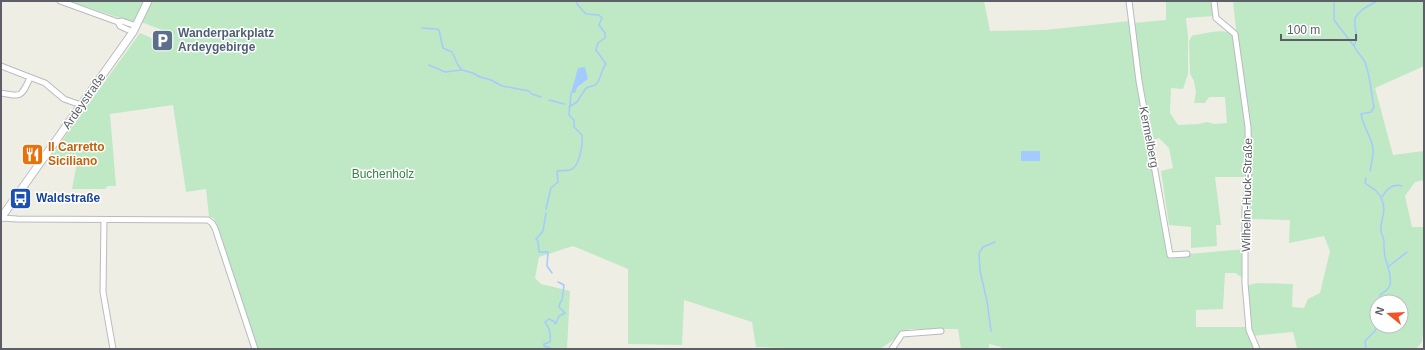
<svg xmlns="http://www.w3.org/2000/svg" width="1425" height="350" viewBox="0 0 1425 350" font-family="Helvetica,sans-serif">
<rect width="100%" height="100%" fill="#efeee4"/>
<path fill="#bfe8c5" fill-rule="evenodd" d="M69,1H984L990,31L1045,30L1130,21L1138,80L1169,259L1189,257V254L1245,249L1243,278L1235,273H1225L1223,309L1196,310V327H1248L1249,337L1255,349H1001V347L989,344V349H961L958,329H909L880,349H815L756,347L752,322L684,300L682,345L628,344V269L573,246L539,257L535,278L541,284L570,291L567,349H258L214,218L209,217L206,189L186,192L173,105L110,114L116,186H108L105,189H72L77,163L48,160L140,33L167,45L172,34L144,23H135ZM576,76L588,79L572,93Z
M1166,1H1213V16L1186,18L1188,37V74L1183,89L1171,88L1170,113L1178,125L1199,124L1207,122L1214,124L1227,123L1225,97H1209L1205,103H1194L1196,93L1194,81L1190,74L1189,41L1192,36L1194,35C1204,34 1226,27 1233,35L1247,127V177H1215L1221,225H1216L1217,246L1191,248V227L1169,225L1161,171L1173,168L1169,148L1159,138L1154,140L1138,63L1133,23L1166,20Z
M1233,1H1424V66L1375,88L1393,155L1424,151V180L1415,182L1405,196L1412,227H1424V324L1422,342L1416,349H1295L1297,348L1293,332L1252,336L1246,286L1257,283L1293,284L1292,307L1304,308L1308,299L1320,293L1330,251L1324,236L1289,243L1290,220L1247,219V207L1251,172ZM1377,302H1401V326H1377Z"/>
<path fill="#a4cbff" d="M585,67L588,79L577,88L575,93H571L578,68Z
M1021,151H1040V161H1021Z"/>
<g fill="none" stroke-linecap="round" stroke-linejoin="round">
<path stroke="#a4cbff" stroke-width="1.5" d="M1334,1V20L1354,46
M422,28L436,29L439,30L443,48L452,52L458,65L462,70L473,73L480,77L491,80L502,86L529,91L532,94L541,97
M429,65L445,72L461,70
M549,100L564,104
M569,107L577,102L586,88L595,85L598,82L604,67L606,64L596,50L598,43L605,38V33L599,25L602,18L599,15L586,14L577,4L576,1
M1370,171C1371,163 1374,155 1373,148C1371,136 1363,127 1361,114L1371,112L1374,107C1371,92 1370,75 1365,62C1362,57 1357,52 1354,46L1357,37L1355,27V18L1358,14L1363,9L1377,1
M1366,178L1365,183C1372,188 1379,191 1382,200C1387,214 1380,219 1381,230C1381,234 1384,237 1384,242C1384,247 1384,252 1385,257C1387,265 1392,276 1390,284C1390,289 1384,292 1380,295V302
M1382,197C1386,190 1393,183 1402,186
M546,209L551,188L558,182L557,171C561,170 565,171 570,170C580,167 583,143 582,135L574,127V120L569,115L571,93
M546,213L543,231L536,239L538,241L539,252H548L547,266L552,273
M1388,267L1407,252
M991,331L987,301L980,271L979,253L983,247L995,242
M553,349L544,346V344L550,342C551,335 549,327 545,322L549,319L555,322V324L556,323L559,316L565,313L559,307L560,303L562,300L564,285L558,282
M1366,349L1365,341L1375,331L1377,326"/>
<defs>
<path id="minor" d="M60,1L118,22L122,21L136,26
M1129,1L1139,81L1170,255L1187,254
M1214,1L1216,18L1235,34L1248,127L1249,172L1245,207V283L1249,330L1257,349
M118,22L120,26L133,32
M1,66L45,83L64,99L81,105
M1,93C22,97 21,97 30,78
M1,218L17,219L208,220L212,223L215,228L255,349
M104,220L103,292L113,349
M892,349L902,334L941,331"/>
<path id="secondary" d="M1,218L133,32L148,1"/>
</defs>
<use href="#minor" stroke="#b9bbc0" stroke-width="7"/>
<use href="#secondary" stroke="#b9bcc2" stroke-width="9"/>
<use href="#minor" stroke="#fff" stroke-width="5"/>
<use href="#secondary" stroke="#fff" stroke-width="7"/>
</g>
<defs>
<symbol id="parking-square" viewBox="-11 -11 22 22"><rect x="-9" y="-9" width="18" height="18" rx="4" fill="#5c6f8a" stroke="#fff"/><path d="M-3.5-5.5H1a3.5 3.5 0 0 1 0 7H-1V5.5H-3.5ZM-1-3.4V-.6H.8a1.4 1.4 0 0 0 0-2.8Z" fill="#fff"/></symbol>
<symbol id="restaurant-square" viewBox="-11 -11 22 22"><rect x="-9" y="-9" width="18" height="18" rx="4" fill="#e8710a" stroke="#fff"/><path d="M-5-6h1v4h1v-4h1v4h1v-4h1v5L-1.5 .5V6h-2V.5L-5-1ZM5-6V6H3V1.5H1.5Q1.5-4 5-6Z" fill="#fff"/></symbol>
<symbol id="bus-square" viewBox="-11 -11 22 22"><rect x="-9" y="-9" width="18" height="18" rx="4" fill="#1a4fb4" stroke="#fff"/><path d="M-5-6H5V4H4V6H2V4H-2V6H-4V4H-5ZM-3.5-4V0h7V-4ZM-3.5 1.2v1.5H-2V1.2ZM2 1.2v1.5H3.5V1.2Z" fill="#fff"/></symbol>
</defs>
<g fill-rule="evenodd">
<use href="#parking-square" x="150" y="28" width="25" height="25"/>
<use href="#restaurant-square" x="20" y="142" width="25" height="25"/>
<use href="#bus-square" x="8" y="186" width="25" height="25"/>
</g>
<g text-anchor="middle" stroke-width="3" stroke-linejoin="round" paint-order="stroke">
<g font-size="12" font-weight="bold" fill="#4e5e75" stroke="#fff" text-anchor="start">
<text x="178" y="37">Wanderparkplatz<tspan x="178" dy="14">Ardeygebirge</tspan></text>
</g>
<g font-size="12" fill="#5c5f65" stroke="#fff">
<text transform="translate(84 101) rotate(-55)" y="4">Ardeystraße</text>
<text transform="translate(1149 137) rotate(79)" y="4">Kermelberg</text>
<text transform="translate(1247 195) rotate(-89)" y="4">Wilhelm-Huck-Straße</text>
</g>
<g font-size="12" font-weight="bold" fill="#c56008" stroke="#fff" text-anchor="start">
<text x="48" y="151">Il Carretto<tspan x="48" dy="14">Siciliano</tspan></text>
</g>
<g font-size="12" fill="#318641" stroke="#fff">
<text x="383" y="178">Buchenholz</text>
</g>
<g font-size="12" font-weight="bold" fill="#164399" stroke="#fff" text-anchor="start">
<text x="36" y="202">Waldstraße</text>
</g>
</g>
<rect width="1425" height="350" fill="none" stroke="#5c5f65" stroke-width="4"/>
<g transform="translate(1389 314) rotate(288)"><circle r="19" fill="#ffffff" stroke="#bebfc1"/>
<path d="M0-3L7 15L0 10L-7 15Z" fill="#f05429"/>
<text y="-6" font-size="11" font-weight="bold" text-anchor="middle" fill="#5c5f65">N</text>
</g>
<path d="M1281 34v6h75v-6" fill="none" stroke="#5c5f65" stroke-width="2"/>
<text x="1287" y="34" font-size="12" fill="#5c5f65" stroke="#ffffff" stroke-width="3" paint-order="stroke">100 m</text>
</svg>
